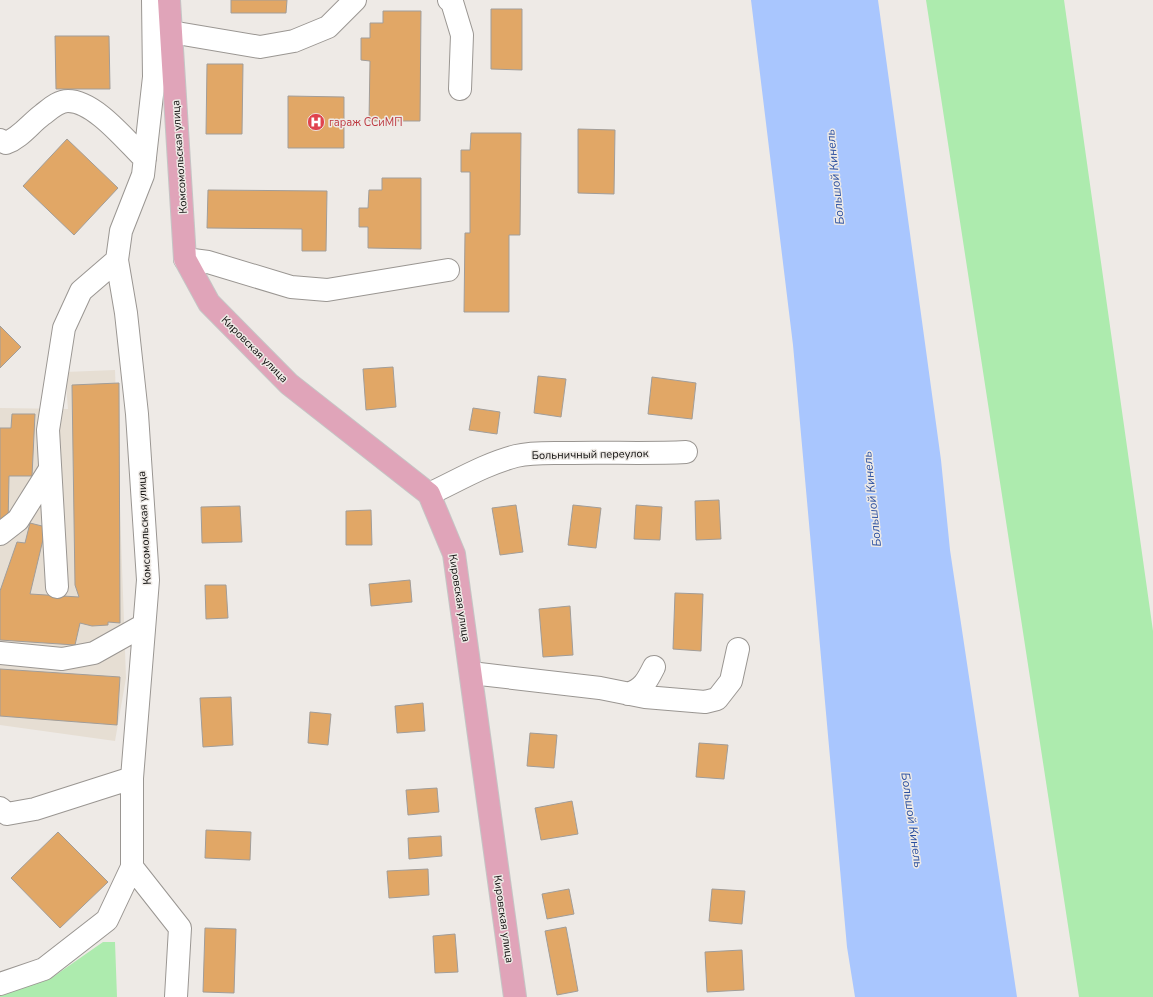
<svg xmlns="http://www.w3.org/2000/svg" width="1153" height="997" viewBox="0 0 1153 997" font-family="'Nunito Sans',sans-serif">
<rect width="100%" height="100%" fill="#eeeae6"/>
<path fill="#e6ded3" d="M115,370L126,678L115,741L0,725V408L68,409L65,372Z"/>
<path fill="#adebae" d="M926,0H1064L1153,631V997H1079Z
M103,942H115L117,997H0V995L50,979Z"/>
<path fill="#a9c6fe" d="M751,0H878L941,460L950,550L1017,997H855L847,947L793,345Z"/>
<path fill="#e1a766" stroke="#a19d99" d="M231,0H287L286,13H231Z
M491,9H522V70L491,69Z
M383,11H421L420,121H369L370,61L361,60V38H370V23H383Z
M55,36H109L110,89H56Z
M207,64H243L242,134H206Z
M288,96L344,97V148H288Z
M578,129L615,130L614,194L578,193Z
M471,133H521L520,235H509V312H464L465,233H470V172H461V150H470Z
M67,139L118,188L74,235L23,186Z
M382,178H421V249L368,248V227H359V208H368L369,190H382Z
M208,190L327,191L326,251H302V229L207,228Z
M0,326L21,347L0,368Z
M393,367L396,407L366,410L363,369Z
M538,376L566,379L561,417L534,413Z
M652,377L696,383L692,419L648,414Z
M119,383L120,623L108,622V625L92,626L80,623L75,645L0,640V591L17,542L25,543L30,523L46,527L30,594L79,597L75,585L72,385Z
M473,408L500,412L497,434L469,430Z
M12,414H35L32,476H9L8,525L0,526V428H11Z
M719,500L721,539L696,540L695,501Z
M516,505L523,552L500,555L492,508Z
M573,505L601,508L596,548L568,545Z
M636,505L662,507L660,540L634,539Z
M240,506L242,542L202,543L201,507Z
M371,510L372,545H346V511Z
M410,580L412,602L371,606L369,584Z
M205,585H226L228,618L206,619Z
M675,593L703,594L701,651L673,649Z
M570,606L573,655L543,657L539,609Z
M0,669L120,677L117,725L0,716Z
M231,697L233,745L203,747L200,698Z
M423,703L425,731L397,733L395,706Z
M310,712L331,714L328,745L308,743Z
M530,733L557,735L554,768L527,766Z
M699,743L728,745L724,779L696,777Z
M437,788L439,812L408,815L406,790Z
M572,801L578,834L541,840L535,808Z
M206,830L251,832L250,860L205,858Z
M58,832L108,882L60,928L11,878Z
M441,836L442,856L409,859L408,838Z
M428,869L429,895L389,898L387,871Z
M569,889L574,914L547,919L542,894Z
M712,889L745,891L742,924L709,921Z
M566,927L578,991L557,995L545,931Z
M205,928L236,929L234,993L203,992Z
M455,934L458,972L435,973L433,936Z
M742,950L744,990L707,992L705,952Z"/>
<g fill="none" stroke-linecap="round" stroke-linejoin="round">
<defs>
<path id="minor" d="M153,0L154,77
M449,0L452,2L462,35L460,89
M171,32L260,47L294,41L328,27L355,0
M172,55L154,77L143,175L121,231L117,260L126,313L137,414L148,580L132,778V867L180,928L176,997
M0,140L6,143C20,138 30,124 42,115C50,109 58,101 68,101C95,101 127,142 145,159
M185,259L208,262L291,287L327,290L448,270
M429,494C457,481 485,464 516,456C532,452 551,453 567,453C607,452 647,454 686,452
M0,534L18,520L50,469
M57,587L48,430L64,328L81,291L117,260
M0,653L62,659L94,653L144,625
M471,673L600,688L645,697L705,702L717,699L731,681L738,649
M628,694C643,689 647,681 654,667
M0,808L7,814L35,809L132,778
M0,984L44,969L107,920L132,867"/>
<path id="major" d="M169,0L185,259L209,303L289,384L429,494L454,554L515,997"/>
</defs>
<use href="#minor" stroke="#9a9692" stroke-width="24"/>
<use href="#major" stroke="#c5c5c5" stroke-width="24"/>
<use href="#minor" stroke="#fff" stroke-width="22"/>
<use href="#major" stroke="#e0a4b9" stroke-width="22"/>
</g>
<defs>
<symbol id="hospital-disc" viewBox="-11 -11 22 22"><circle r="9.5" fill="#e0444e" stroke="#eeeae6"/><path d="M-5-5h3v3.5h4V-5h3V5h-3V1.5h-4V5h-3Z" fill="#fff"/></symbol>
</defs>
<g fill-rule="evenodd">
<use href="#hospital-disc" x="306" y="112" width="20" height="20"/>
</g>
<g text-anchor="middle" stroke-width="3" stroke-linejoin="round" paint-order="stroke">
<g font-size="11" fill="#be3a42" stroke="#eeeae6" text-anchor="start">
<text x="329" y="126">гараж ССиМП</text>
</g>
<g font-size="11" fill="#0e0d0c" stroke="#eeeae6">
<text transform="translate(179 157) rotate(-94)" y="4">Комсомольская улица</text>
<text transform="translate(255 349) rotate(45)" y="4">Кировская улица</text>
<text transform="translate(590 454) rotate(-1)" y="4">Больничный переулок</text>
<text transform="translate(144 528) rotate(-93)" y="4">Комсомольская улица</text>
<text transform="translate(460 598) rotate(81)" y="4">Кировская улица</text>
<text transform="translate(504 919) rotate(82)" y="4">Кировская улица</text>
</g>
<g font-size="12" font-style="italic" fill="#2a4fa0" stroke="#eeeae6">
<text transform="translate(835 177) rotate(-96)" y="4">Большой Кинель</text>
<text transform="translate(872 499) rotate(-96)" y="4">Большой Кинель</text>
<text transform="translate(912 820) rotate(82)" y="4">Большой Кинель</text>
</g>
</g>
</svg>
